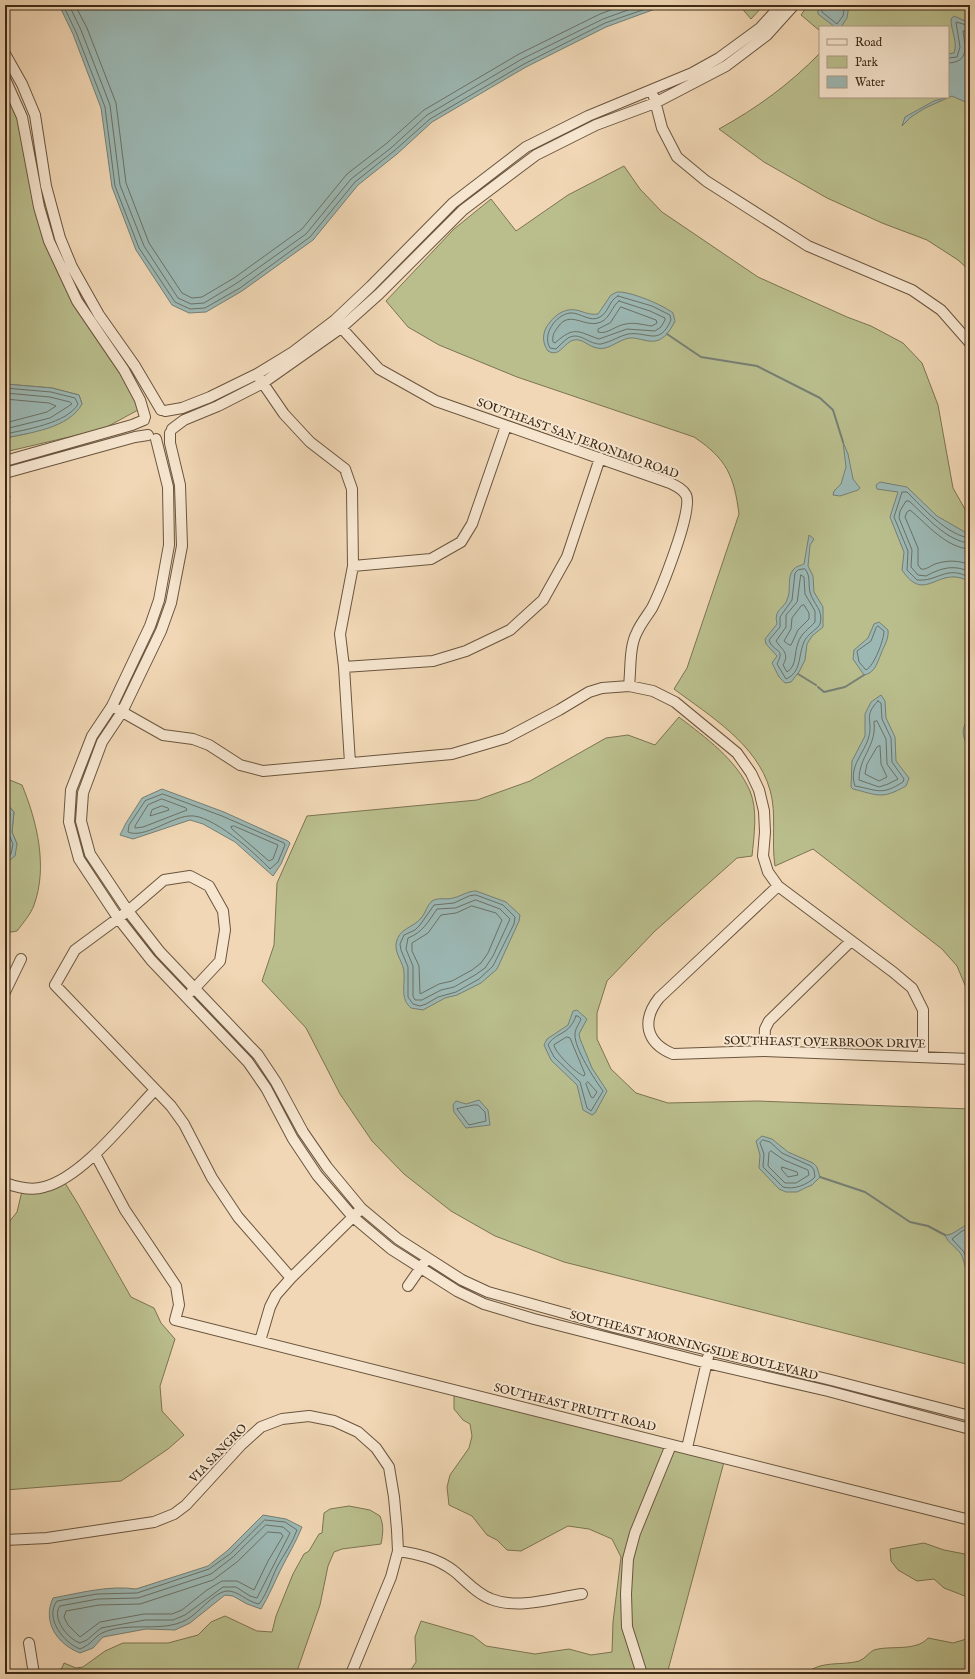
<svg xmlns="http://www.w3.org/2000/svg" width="975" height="1679" viewBox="0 0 975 1679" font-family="'IM FELL English',serif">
<rect width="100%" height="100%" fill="#f1d7b5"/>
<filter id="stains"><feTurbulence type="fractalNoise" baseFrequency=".005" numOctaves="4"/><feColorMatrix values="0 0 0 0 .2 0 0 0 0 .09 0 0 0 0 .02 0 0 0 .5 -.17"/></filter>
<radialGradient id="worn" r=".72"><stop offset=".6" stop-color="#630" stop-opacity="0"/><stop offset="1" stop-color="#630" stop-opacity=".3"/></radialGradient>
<path fill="#babe8d" stroke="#7c7452" d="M739,5H764L751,19Z
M808,5H970V271L958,260L927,240L882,223L827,198L764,162L719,129C757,108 790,84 820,53V97H948V27H820V31L801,15Z
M5,86L18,117L45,242L120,372L136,401L138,410L103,429L5,452V438L25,434L82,404L79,395L52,388L5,384Z
M624,166L640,189L662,212L758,277L847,317L871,326L903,343L922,363L938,405L953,488L970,518V997L957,966L942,949L813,849L775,866C771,841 777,814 770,790C757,744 710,716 674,689L687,668L739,514C734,476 727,459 694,437L517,377L439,345L408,327L386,301L454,229L491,199L516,231L568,195Z
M5,487L10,496L5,521Z
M679,717C706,738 736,759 750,791C758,810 754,836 752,856L737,858L655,931L607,981L597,1013V1039L611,1069L636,1093L668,1103L757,1101L970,1109V1365L564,1262L495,1236L451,1211L404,1174L372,1141L340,1094L306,1028L262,981L274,945L277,883L307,816L477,800L530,781L606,738L628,735L655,745Z
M5,778L22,785C37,821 48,867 34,905C31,914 23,923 17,931L5,933V864L10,860L17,844L12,832L14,812L5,802Z
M65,1183L78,1204L131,1297L154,1308L161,1323L175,1339L160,1386L162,1411L184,1435L168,1449L121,1481L5,1490V1227L17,1212L22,1191Z
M454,1394L724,1462L667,1674H408L416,1662L415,1637L421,1621L473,1636L486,1646L535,1654L569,1649L591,1655L612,1652L613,1622L621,1557L612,1539L589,1529L568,1526L521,1551L507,1550L497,1540L487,1535L472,1516L449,1505L447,1487L450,1475L469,1448L472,1436L470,1424L463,1420L454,1409Z
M349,1506L370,1510L380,1516C384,1526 383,1533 381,1544L342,1549L334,1552L328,1566L320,1605L296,1674H57V1671L62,1668L64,1663L76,1668L83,1667L105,1651L123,1643H168L198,1635L211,1622L225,1616L257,1631L272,1632L276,1616L293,1574L304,1554L309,1551L319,1534L322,1533L324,1513L330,1509Z
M924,1543L944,1550L970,1555V1598L944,1588L934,1579L917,1581L898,1570L891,1561L890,1549Z
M928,1638L953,1643L970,1638V1674H806C820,1660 842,1666 859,1661C865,1659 869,1652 874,1650C890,1645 916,1652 928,1638Z"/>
<path fill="#9cb8b4" stroke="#767f75" d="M59,5H666L606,27L526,67L432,122L397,154L358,185L313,240L242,291L206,312L189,313L172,305L136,250L112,187L101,108L73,34Z
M818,5H849L847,18L841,27H835L818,14Z
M954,16L970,23V104L952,96L925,108L911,117L902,126L905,117L934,101L948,97V54L954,53C958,42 951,31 951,19Z
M617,292C630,291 663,305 673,313L675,321C671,329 667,336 659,340C649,344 639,337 629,338C618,340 608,351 597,348C589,347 582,338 574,340C564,342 560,358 548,351C543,344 542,336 546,328C553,316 565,306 580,311C586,313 591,315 598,314L611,295Z
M5,384L52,388L79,395L82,404C69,428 30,433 5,438Z
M843,442L848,454L853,479L860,488L858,490L840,496L833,495L834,491L841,484L846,467Z
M880,482L907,487L937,516L970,535V582C938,563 926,606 902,570L904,552L890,517L898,492L877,489L876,485Z
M809,535L814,539L810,545L808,566L813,576L814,592L823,607V627L812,636L807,644L805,660L799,672L791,682L785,683L779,677L772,663L777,656L766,644L765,639L777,624C773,608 785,610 788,597C791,589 787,577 793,570C796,566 800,566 804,564Z
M879,622L888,630C889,640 884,645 881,654C877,663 875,673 864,675L853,659L854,650L868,638L874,624Z
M881,695L885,701L886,718L895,737L896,761L909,778L906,786C881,800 878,795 853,789L851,787L852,761L865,736V714L871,702Z
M970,717V748C961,737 961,727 970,717Z
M162,789L224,812L288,841L290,843L281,864L273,876L235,842L203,824L190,820L133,839L120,835L126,823L142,798Z
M5,802L14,812L12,832L17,844L15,856L5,864Z
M476,891L506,902L520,915L519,921L497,969L481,983L457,995L445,998L423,1010L411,1008C400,999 405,985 404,973C404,963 395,955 396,944C398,928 414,928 422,917C426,912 427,905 432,901C438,897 447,900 453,898C462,896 467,891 476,891Z
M577,1010L587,1019L579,1034L580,1039L592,1068L607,1091L595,1113L592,1115L583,1110L577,1085L551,1060L544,1045L547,1039L568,1025L573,1011Z
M479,1100L488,1110L490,1125L466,1128L454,1112L453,1105L456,1101L466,1104Z
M762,1136L772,1139L788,1152L813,1163L817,1167L820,1177L812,1185L805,1188L797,1192H786L779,1189L759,1168L760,1155L756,1141Z
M970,1224V1275C964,1269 965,1261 961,1254C956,1247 948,1243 945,1235C953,1236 961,1226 970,1224Z
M263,1515L286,1519L302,1527C296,1542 288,1555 281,1569C274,1583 269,1596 261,1609L247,1604L233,1596L225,1595L190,1623L175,1630L146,1629L103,1637L93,1648L80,1653C57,1644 42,1622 53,1598C80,1593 109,1585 136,1589L208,1566L227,1551Z"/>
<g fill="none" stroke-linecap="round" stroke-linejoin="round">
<path stroke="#6c7165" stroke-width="1" d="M63,5L76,32L105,107L115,186L139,248L175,302L190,309L205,308L240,288L310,237L355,182L394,151L430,119L524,64L605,23L657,5
M69,5L81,30L110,105L120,185L144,246L178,298L191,304L204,303L237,283L306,234L351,179L391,148L427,115L522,59L603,19L642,5
M75,5L87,28L116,103L126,183L149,243L182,293L192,298L202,297L234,278L302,229L347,174L387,143L424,110L519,54L600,14L624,5
M822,5V12L837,24L843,16L845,5
M948,58L957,57L960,47L956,22L970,26
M948,63C970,62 965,47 963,31H970
M618,296L652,306L670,315L671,320C659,347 648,331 628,334C619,336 611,342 601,344C589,345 580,331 568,338C564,341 560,345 556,349L550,348C542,335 555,315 570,313C580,312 590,323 600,317C609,312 609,300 618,296Z
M619,301L650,311L665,318V320L661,327L655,331L627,329L599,339C578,332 575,325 555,343L553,342C552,336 554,332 558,327C570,309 585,329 601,322C610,318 612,306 619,301Z
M621,307L656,320L657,323L652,326C643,325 635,322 626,324C616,325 607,335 598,332V329L610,323Z
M5,388L51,392L75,398L78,404C68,423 24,430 5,434
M5,393L50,397L70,402L72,404L50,418L5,429
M5,399L49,403L56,406L47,412L5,423
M970,538C948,536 922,507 907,492H902L894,517L908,551L907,570L917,580C938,582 947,564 970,578
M970,543C947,542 925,515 909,501H906L900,511L899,518L912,550L911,567L918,575L926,576C941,568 954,564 970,572
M970,549C946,548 927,524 910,510L907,512L905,517L918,548V565L921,569C926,570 930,566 935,564C947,560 959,560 970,565
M805,569C811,576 808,584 810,592C813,604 824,610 820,624C818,629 807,634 804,642C798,655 802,672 786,679L777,664C786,647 773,653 769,640L780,627V617L792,600L795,573L798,570Z
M801,575L804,577L805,594L815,611V622C809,629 801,633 798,643C794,653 797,666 787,672L783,665C790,653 782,650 776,641L786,627V615L797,602Z
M804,605L809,613V619L798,630L791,645H789L784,641L791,629L792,618L801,606Z
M878,626L884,631C884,640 874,666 866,670L859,662L857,651L871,641L876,628Z
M878,701L881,703L882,719L891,738L892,762L904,779L903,782C881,796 878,790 855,786C848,766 865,753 869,736C873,721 863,716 878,701Z
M877,721L886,739L887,764L898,779L888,784L879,787L859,780C859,756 877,746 874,722Z
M880,746L881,764L887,777L879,781L865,774L867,764L877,747Z
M163,794L222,816L284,843L285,845L278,862L270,869C256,854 211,813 189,816C171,817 144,839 128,832L129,825L145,801Z
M162,799L186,808L187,810L143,827L135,828V826L148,805Z
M162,806L168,808L169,810L150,816L152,810Z
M5,809L10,814L8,832L13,844L11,854L5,858
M234,826L278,845L273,859L269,861L232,829L231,827Z
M476,895L503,905L515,917L514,924L493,966L479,979L456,992L438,997L426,1004L420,1006L413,1004L408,997V967L401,950L400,944L404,935L415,930L420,925L434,905L454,903L469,896Z
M476,900L500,909L510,919L493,956L485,968L475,975L454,987L441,990L422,1000H415L413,996V966L406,949L408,938C423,932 428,922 437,909L455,908Z
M472,906L496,913L502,920L488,953L481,963L472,970L452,981L439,984L420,994L419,966L412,951V943L428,933L441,915L456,913Z
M576,1016H578L581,1019C579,1024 575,1029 575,1034C574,1048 595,1080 603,1091L591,1111L587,1108L580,1082L554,1057L548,1045C555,1032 569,1036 576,1016Z
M567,1037L570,1038L585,1074L584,1076C577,1074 554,1052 554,1045Z
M588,1082L597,1092L593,1098L591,1097L586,1084Z
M474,1105H478L485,1112L486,1121L469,1125L457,1109Z
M763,1140L770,1142L782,1153L811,1166L814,1170L815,1177C807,1185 794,1190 783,1187L763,1167L764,1154L760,1143Z
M771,1151L784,1160L808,1170L809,1175L796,1183H785L768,1166L769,1153Z
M782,1167L797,1172L798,1175L788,1177L782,1170Z
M970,1228L962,1231L952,1239L964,1252L970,1269
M265,1520L285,1522L297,1530C292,1544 284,1554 277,1567C271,1579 268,1592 259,1604C247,1602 238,1590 226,1591C213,1593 198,1614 186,1620C162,1633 128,1621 102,1633C94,1637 92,1644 80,1649C64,1643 44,1618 57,1601L97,1594L137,1593L209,1569L230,1554Z
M266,1525L283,1527L290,1533L257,1598L250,1596L236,1587H223L185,1615L173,1620H145L101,1628L87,1640L80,1643C68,1639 51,1618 60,1606L98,1599L138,1598L211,1574L233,1557Z
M268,1532L281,1533L283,1536L268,1561L254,1590L237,1581H222L207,1590L182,1610L172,1614H144L100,1622L80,1637L68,1625L64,1617L66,1611L99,1605L140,1604L213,1580L237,1562Z"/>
<path stroke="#767f75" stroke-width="2" d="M667,334L701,357L757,366L820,398L833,410L843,442
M798,674L816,685
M818,687L824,692L845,687L864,675
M820,1177L865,1192L910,1222L928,1226L945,1235"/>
<defs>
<path id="minor" d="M5,54L22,84L35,115L46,186L60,238L72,267L99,315L135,366L161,410
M5,79L22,117L39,207L49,241L77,301L124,370L140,400L145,417
M654,97L662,128L677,157L706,181L808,246L912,290L941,310L970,343
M337,323L379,369L436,401L670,483C676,486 683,489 686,495C694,509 660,592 652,608C647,616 641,623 637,632C629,647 631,669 629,686
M260,379L284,414L310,442L345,469L352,489L353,566L340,634L344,667L350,763
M165,411L182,408L210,397L257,374L293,352L335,320L371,286L453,203L526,147L588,116L692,73L719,58L760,28L781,5
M172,429L184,420L218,406L263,383L341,328L379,294L463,210L536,155L596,125L655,103L726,66L767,35L794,5
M170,433V443L180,485L182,546L171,603L161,631L122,712L102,742L83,793L81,821L90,854L128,911L160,952L258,1055L276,1082L303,1132L327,1167L361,1208L398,1239L462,1280L488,1292L614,1327L831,1380L970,1416
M156,439L168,487L169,545L159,600L150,626L112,706L92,736L71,790L69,822L79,859L118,918L151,960L248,1062L266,1088L293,1139L317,1175L353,1217L391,1249L457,1291L484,1304L534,1319L707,1363L828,1391L970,1429
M5,461L132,425L144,420
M5,473L135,437L148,435
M353,566L431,559L461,542L472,524L506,426
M344,667L433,661L466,651L510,630L543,600L567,557L600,458
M117,709L163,735L193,739L209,745L240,765L263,771L452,754L506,738L559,710L589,692L602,688L629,686L653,691L675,702L737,753L751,773L759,790L764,811L765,832L763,856L768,872L778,886L893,972L912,988L923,1010V1056
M778,886L659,998C641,1021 646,1043 673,1054L764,1051L970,1059
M192,991L220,961L225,930L223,911L209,886L190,876L164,880L128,911L75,950L55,985L171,1106L184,1124L212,1178L238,1217L291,1278
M5,992L21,959
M764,1051L765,1029L769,1021L851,941
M95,1154L125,1210L176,1286L179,1305L175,1320L970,1520
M5,1183C16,1187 32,1191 44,1187C83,1177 126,1120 154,1091
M408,1286L424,1263
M260,1341L270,1307L276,1295L291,1278L358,1212
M687,1448L708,1357
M5,1540L47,1538L154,1522L174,1514L186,1505L241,1445L261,1427L282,1419L309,1416L334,1421L358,1432L376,1448L389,1467L394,1497L397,1530L398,1551L391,1577L351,1674
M398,1551C418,1554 437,1558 454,1571C466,1581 477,1594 491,1599C519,1610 553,1598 582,1594
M29,1643L34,1674
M642,1674L627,1627L626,1594L628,1559L635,1533L671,1445"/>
</defs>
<use href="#minor" stroke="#6a553e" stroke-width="12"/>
<use href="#minor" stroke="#f6e5cf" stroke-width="10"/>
</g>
<g text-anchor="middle" stroke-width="4" stroke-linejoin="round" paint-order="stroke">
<g font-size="12" fill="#3d2a16" stroke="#f6e5cf">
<text transform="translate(578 438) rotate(20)" y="4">SOUTHEAST SAN JERONIMO ROAD</text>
<text transform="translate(825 1042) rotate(1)" y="4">SOUTHEAST OVERBROOK DRIVE</text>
<text transform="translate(694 1345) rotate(14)" y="4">SOUTHEAST MORNINGSIDE BOULEVARD</text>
<text transform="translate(575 1407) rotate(14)" y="4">SOUTHEAST PRUITT ROAD</text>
<text transform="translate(218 1453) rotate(-46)" y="4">VIA SANGRO</text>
</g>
</g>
<rect width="975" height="1679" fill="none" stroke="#f1d7b5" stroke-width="20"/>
<rect x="6" y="6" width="963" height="1667" fill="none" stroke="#3d2a16" stroke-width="2"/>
<rect x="10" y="10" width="955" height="1659" fill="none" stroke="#3d2a16"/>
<rect x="819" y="26" width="130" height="72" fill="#f6e5cf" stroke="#ac9a85"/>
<rect x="827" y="39" width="20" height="6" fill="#f6e5cf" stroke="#ac9a85"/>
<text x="855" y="46" font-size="12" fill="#3d2a16">Road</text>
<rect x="827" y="56" width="20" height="12" fill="#babe8d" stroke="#ac9a85"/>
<text x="855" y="66" font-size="12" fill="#3d2a16">Park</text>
<rect x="827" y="76" width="20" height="12" fill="#9cb8b4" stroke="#ac9a85"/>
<text x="855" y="86" font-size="12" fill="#3d2a16">Water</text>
<rect width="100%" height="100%" filter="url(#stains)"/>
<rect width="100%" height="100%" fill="url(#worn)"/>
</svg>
